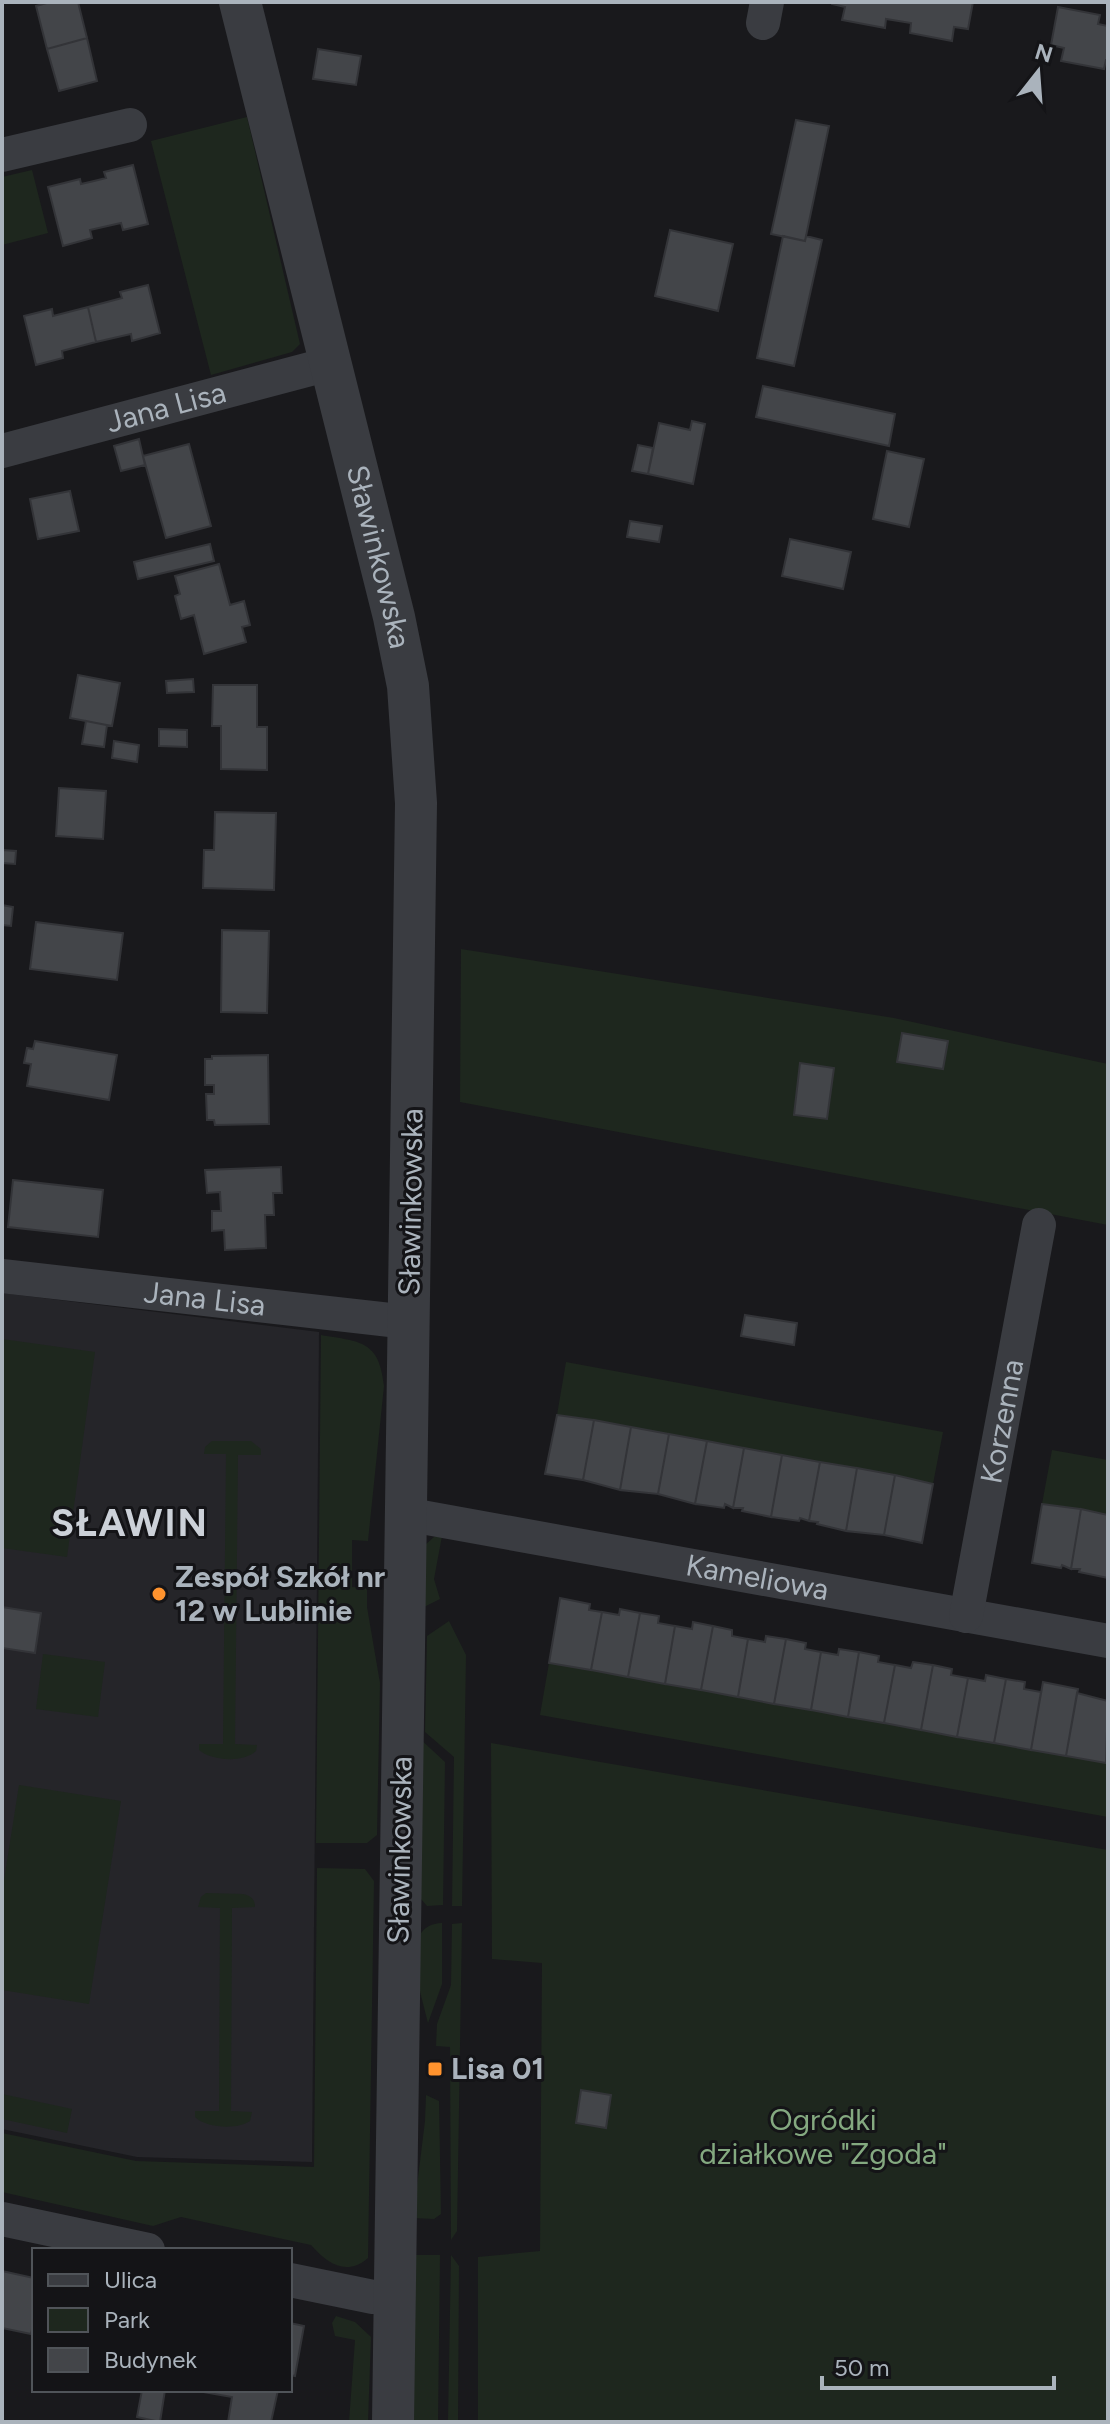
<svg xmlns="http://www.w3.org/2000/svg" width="1110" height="2424" viewBox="0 0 1110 2424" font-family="Figtree,sans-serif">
<rect width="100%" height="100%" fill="#19191c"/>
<path fill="#252529" d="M2,1293L319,1332L312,2162L137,2157L2,2129Z"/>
<path fill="#1e271e" d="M247,117L300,344L292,352L211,375L151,141Z
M32,170L48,233L2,245V177Z
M461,949L894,1018L1108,1064V1225L460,1102Z
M321,1335C361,1342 379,1340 384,1386L368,1541L352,1540V1587L367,1588V1607L380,1683L377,1835L367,1843H316Z
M2,1339L95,1352L67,1557L2,1548Z
M566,1362L943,1432L933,1484L557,1415Z
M212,1441H251L261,1449V1455H238L235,1744L257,1745L256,1751C243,1763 212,1761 199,1750V1744H223L226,1454H204L205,1447Z
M1052,1450L1108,1460V1516L1042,1504Z
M442,1536L434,1579L440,1599L424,1607V1546L434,1537Z
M449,1621L466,1655L462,1906H452L454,1757L425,1732L427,1636Z
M43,1654L105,1662L98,1717L36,1709Z
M549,1663L1105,1761L1108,1764V1817L540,1715Z
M418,1737L445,1762L443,1905L427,1906L421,1899Z
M491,1743L1108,1850V2422H478V2257L540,2251L542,1963L492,1959Z
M19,1785L121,1801L89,2004L2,1990V1893Z
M317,1868L365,1869L374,1881L368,2258C346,2277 327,2263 311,2245L181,2217L153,2226L2,2192V2133L136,2161L314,2167Z
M206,1893L243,1894C251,1896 255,1899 255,1907L232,1908L231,2111L252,2112L250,2121C237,2130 206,2128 195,2117V2111H219L220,1908L198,1907L201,1897Z
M442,1923V1984L428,2023C422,1995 396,1925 442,1923Z
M462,1923L457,2231L451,2240L450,2047L436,2046L437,2024L451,1985L452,1924Z
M2,2094L72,2109L67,2133L2,2119Z
M426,2095L439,2101L441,2214L434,2219L413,2218L425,2121Z
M411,2255H440L438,2422H408Z
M451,2255L459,2266L458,2422H448Z
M336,2316L355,2322L371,2337L368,2422H349L355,2340L335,2336L332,2323Z"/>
<path fill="#434549" stroke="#333438" stroke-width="2" d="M50,2H78L87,38L47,49L36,6Z
M832,2H973L968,29L954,27L952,41L910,33L911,23L886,19L885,28L842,20L845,7L832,4Z
M1058,7L1100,15L1098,24L1108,26V60H1106L1104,69L1061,61L1064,48L1051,45Z
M87,38L97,81L59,91L47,49Z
M318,49L361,56L356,85L313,79Z
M796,120L829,126L805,241L771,234Z
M133,165L148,224L123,230L121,223L90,230L92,238L63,246L48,187L80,179L81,184L94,181L106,178L104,172Z
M670,230L733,244L718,311L655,296Z
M783,236L805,241L806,236L822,240L794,366L757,358Z
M148,285L160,333L132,341L131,334L96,342L88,307L122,298L120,292Z
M88,307L96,342L62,351L63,358L36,365L24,316L52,309L53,316Z
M763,386L895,414L889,446L756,417Z
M692,421L705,424L693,484L648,474L659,423L690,430Z
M139,439L145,465L121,471L114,446Z
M189,444L211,526L166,538L143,456Z
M638,445L653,448L648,474L632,471Z
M887,451L924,459L909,527L873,519Z
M70,491L79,531L38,539L30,499Z
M630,521L662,526L659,542L627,537Z
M790,539L851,552L843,589L782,576Z
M210,544L214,561L138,579L134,562Z
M219,564L230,605L244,601L250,625L242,627L246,642L204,654L194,615L181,619L175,596L180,594L175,576Z
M78,675L120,683L112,726L70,718Z
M193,679L194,692L167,693L166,681Z
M213,685H257V727H267V770L221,769V726H212Z
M86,721L107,725L104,747L82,744Z
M159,729L187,730V747L159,746Z
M114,741L139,745L137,762L112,758Z
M59,788L106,791L103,839L56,836Z
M215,812L276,813L274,890L203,888L204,850H214Z
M2,850L16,851L15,864L2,863Z
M2,905L13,907L11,926L2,925Z
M36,922L123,933L117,980L30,969Z
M222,930L269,931L267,1013L221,1012Z
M902,1033L948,1041L943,1069L897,1062Z
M35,1041L117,1055L109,1100L27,1086L31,1064L24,1063L27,1048L33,1049Z
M268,1055L269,1124L215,1125L214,1120H207L206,1094H214V1085H205V1059H212V1056Z
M800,1063L834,1068L827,1119L794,1115Z
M281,1167L282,1193H273L274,1215H265L266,1248L225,1250L224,1230L212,1231V1211H221L220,1192L207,1193L205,1170Z
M13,1180L103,1190L98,1237L8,1227Z
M745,1315L797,1323L794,1345L741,1336Z
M557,1415L594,1420L583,1480L545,1474Z
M594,1420L631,1427L620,1490L583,1480Z
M631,1427L669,1434L658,1494L620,1490Z
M669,1434L707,1441L695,1504L658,1494Z
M707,1441L744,1448L733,1508L725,1504L724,1508L695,1504Z
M744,1448L782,1455L771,1517L742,1511L743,1508H733Z
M782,1455L820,1462L809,1521L800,1518L799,1521L771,1517Z
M820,1462L857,1468L846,1531L817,1524L818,1522L809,1521Z
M857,1468L895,1475L884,1535L846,1531Z
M895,1475L933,1484L922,1543L884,1535Z
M1042,1504L1081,1509L1071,1569L1062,1565L1061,1568L1032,1563Z
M1081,1509L1108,1515V1578L1079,1572L1080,1569H1071Z
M560,1598L590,1604L589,1610L602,1612L591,1670L549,1663Z
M2,1607L41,1613L35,1653L2,1648Z
M620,1609L640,1613L628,1677L591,1670L602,1612L619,1615Z
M640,1613L659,1616L658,1623L675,1626L665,1684L628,1677Z
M693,1622L713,1626L701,1690L665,1684L675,1626L692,1629Z
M713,1626L732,1630V1636L748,1639L738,1697L701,1690Z
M766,1636L786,1639L774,1704L738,1697L748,1639L765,1642Z
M786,1639L806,1643L805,1649L821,1652L811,1710L774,1704Z
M839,1649L859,1652L848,1717L811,1710L821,1652L838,1655Z
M859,1652L879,1656L878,1662L895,1665L884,1723L848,1717Z
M913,1662L933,1665L921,1730L884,1723L895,1665L911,1668Z
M933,1665L952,1669L951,1675L968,1678L957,1737L921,1730Z
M986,1675L1006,1679L994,1743L957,1737L968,1678L985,1681Z
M1006,1679L1025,1682L1024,1689L1041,1692L1031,1750L994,1743Z
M1043,1682L1078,1689L1066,1756L1031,1750Z
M1077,1693L1108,1701L1106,1763L1066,1756Z
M581,2090L611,2095L606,2128L576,2123Z
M2,2271L34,2278V2321L31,2334L2,2328Z
M290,2323L304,2326L295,2376L290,2375Z
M142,2390H165L160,2422L137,2417Z
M192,2390H278L271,2422H228L232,2397Z"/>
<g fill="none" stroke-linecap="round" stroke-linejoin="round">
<g stroke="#3a3c41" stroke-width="34">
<path d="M763,23L767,2"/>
<path d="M2,155L130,125"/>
<path id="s1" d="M2,451L329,364"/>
<path id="s2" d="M2,1276L408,1322"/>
<path id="s3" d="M405,1514L1108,1641"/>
<path id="s4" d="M966,1616L1039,1225"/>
<path d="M2,2219L148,2250"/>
<path d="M290,2280L373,2297H394"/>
</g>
<path stroke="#3a3c41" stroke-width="42" id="s5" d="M240,2L394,617L408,686L416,803L393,2422"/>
</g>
<g fill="#ff932e" stroke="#141417" stroke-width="3">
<circle cx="159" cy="1594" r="8"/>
<rect x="427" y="2061" width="16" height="16" rx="4"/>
</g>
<g text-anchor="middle" stroke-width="6" stroke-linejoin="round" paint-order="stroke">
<g font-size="30" fill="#aab3bc" stroke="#141417">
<text dy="10" stroke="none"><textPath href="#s1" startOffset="170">Jana Lisa</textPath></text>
<text dy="10" stroke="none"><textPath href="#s5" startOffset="572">Sławinkowska</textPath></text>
<text transform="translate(411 1202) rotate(-89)" y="10">Sławinkowska</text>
<text dy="10" stroke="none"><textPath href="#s2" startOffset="204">Jana Lisa</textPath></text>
<text dy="10" stroke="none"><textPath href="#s4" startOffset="198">Korzenna</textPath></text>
<text dy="10" stroke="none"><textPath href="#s3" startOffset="358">Kameliowa</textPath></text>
<text transform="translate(400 1850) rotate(-89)" y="10">Sławinkowska</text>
</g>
<g font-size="30" font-weight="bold" fill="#aab3bc" stroke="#141417" text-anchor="start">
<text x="175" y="1587">Zespół Szkół nr<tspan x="175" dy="34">12 w Lublinie</tspan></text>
<text x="451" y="2079">Lisa 01</text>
</g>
<g font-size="30" fill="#84a980" stroke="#141417">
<text x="823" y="2130">Ogródki<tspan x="823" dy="34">działkowe "Zgoda"</tspan></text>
</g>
<g font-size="38" font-weight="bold" letter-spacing="2" fill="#ccd1d8" stroke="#141417">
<text x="130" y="1536">SŁAWIN</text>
</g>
</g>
<rect width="1110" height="2424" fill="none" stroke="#aab3bc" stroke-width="8"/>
<rect x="32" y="2248" width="260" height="144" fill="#141417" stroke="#505459" stroke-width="2"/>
<rect x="48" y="2274" width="40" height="12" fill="#3a3c41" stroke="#505459" stroke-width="2"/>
<text x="104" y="2288" font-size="24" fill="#aab3bc">Ulica</text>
<rect x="48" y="2308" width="40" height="24" fill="#1e271e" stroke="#505459" stroke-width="2"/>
<text x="104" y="2328" font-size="24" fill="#aab3bc">Park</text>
<rect x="48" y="2348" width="40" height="24" fill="#434549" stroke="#505459" stroke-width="2"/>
<text x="104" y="2368" font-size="24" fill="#aab3bc">Budynek</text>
<g transform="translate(1038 72) rotate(17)" stroke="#141417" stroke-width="6" paint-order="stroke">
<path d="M0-6L14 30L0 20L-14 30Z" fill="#aab3bc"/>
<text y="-12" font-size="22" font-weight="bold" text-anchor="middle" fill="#aab3bc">N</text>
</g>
<path d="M822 2376v12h232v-12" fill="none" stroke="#aab3bc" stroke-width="4"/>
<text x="834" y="2376" font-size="24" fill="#aab3bc" stroke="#141417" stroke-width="6" paint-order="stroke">50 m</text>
</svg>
